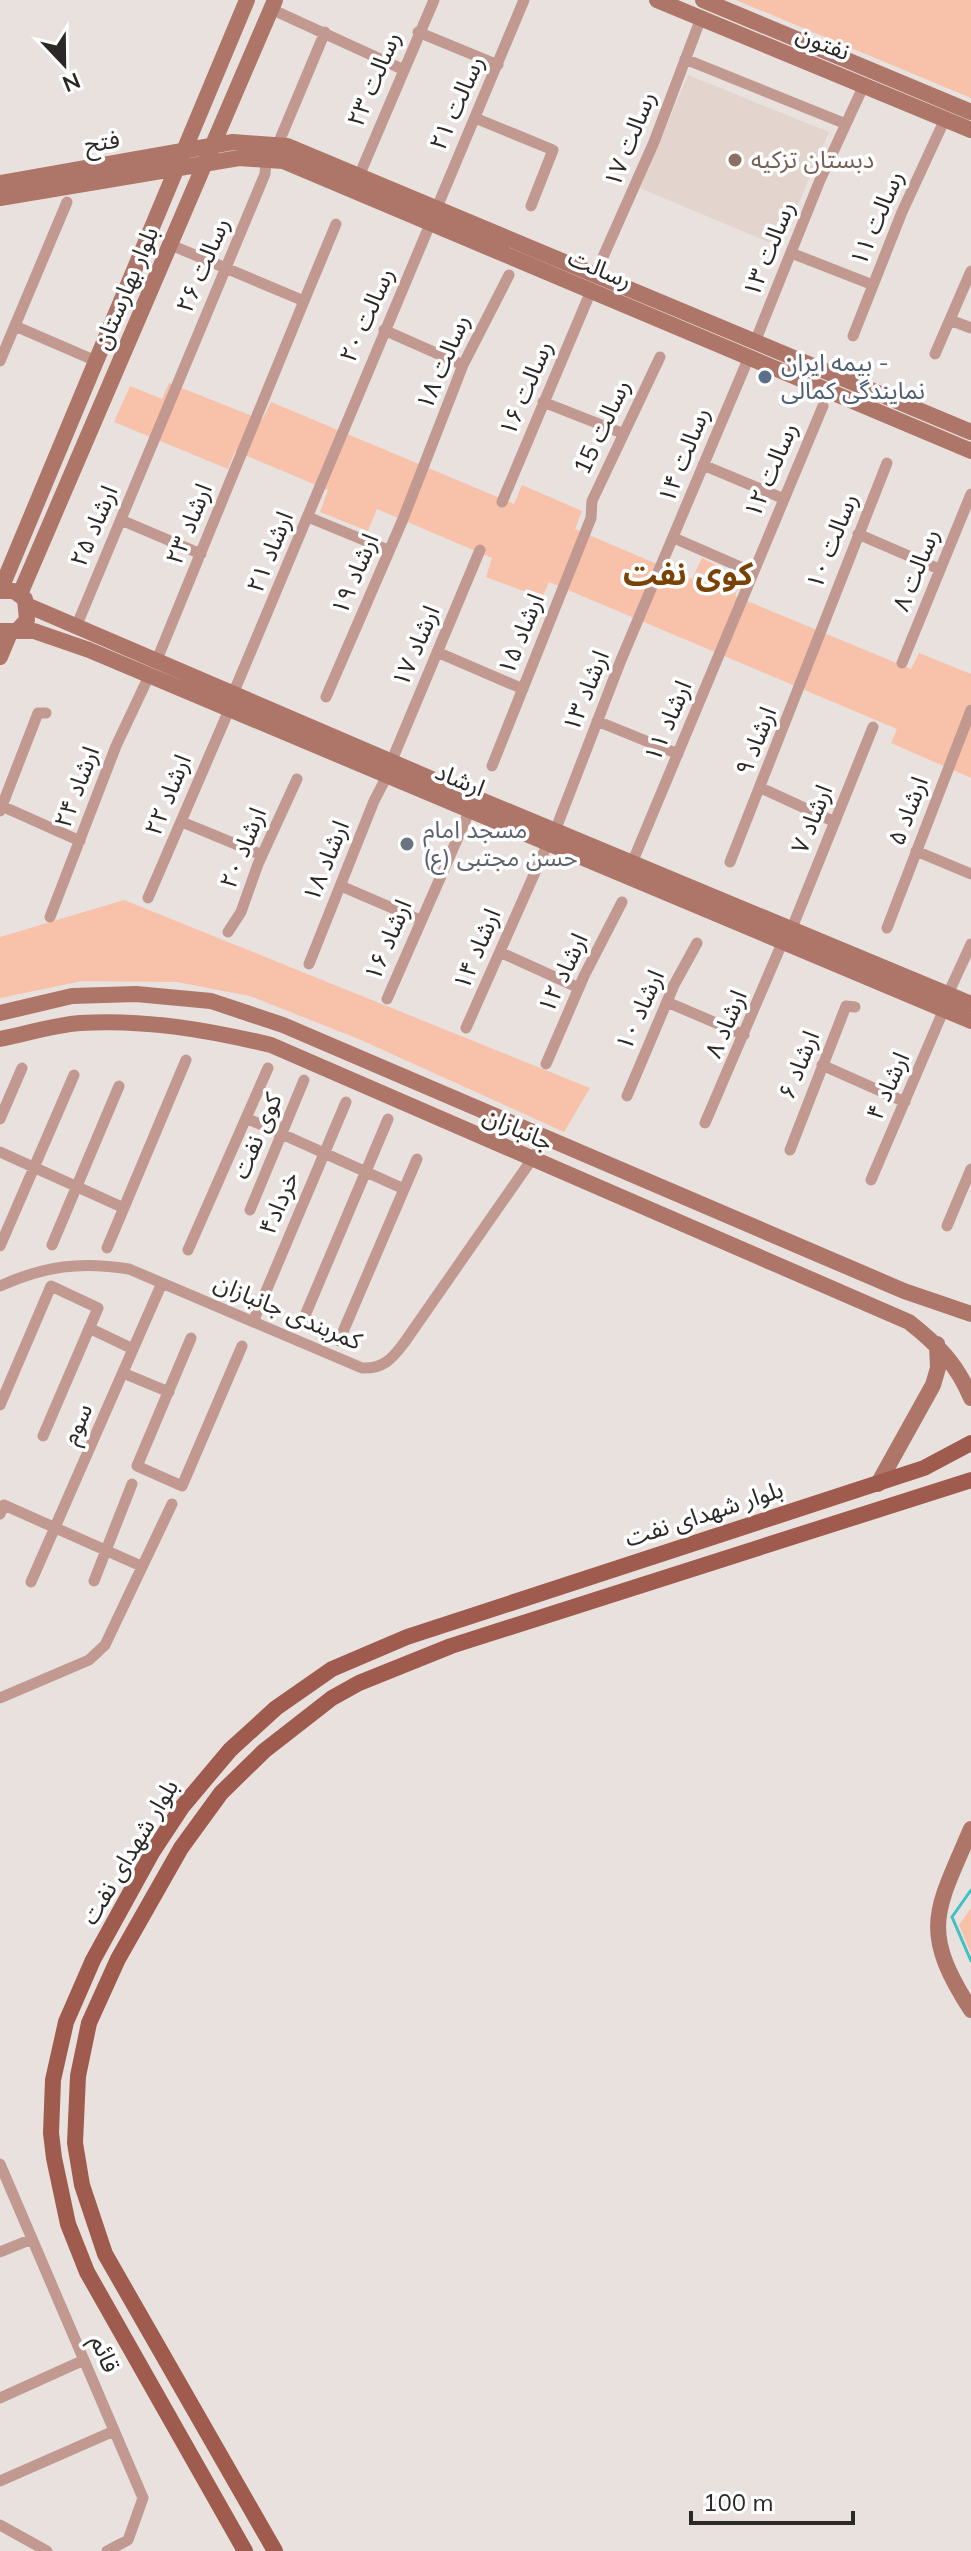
<svg xmlns="http://www.w3.org/2000/svg" width="971" height="2551" viewBox="0 0 971 2551" font-family="Mulish,'Noto Sans Arabic',sans-serif">
<rect width="100%" height="100%" fill="#e8e1de"/>
<path fill="#e3d4ce" d="M688,75L829,132L780,247L640,188Z"/>
<path fill="#f8c1a9" d="M736,0H971V98Z
M169,383L262,420L271,402L514,504L522,485L582,511L575,529L692,579L702,558L742,578L735,596L911,669L919,653L971,674V778L891,743L897,729L549,582L542,598L486,577L492,558L377,509L368,531L320,512L328,490L235,451L228,469L114,422L130,386L162,399Z
M124,900L590,1088L564,1132L361,1040L250,996L177,982L82,981L0,998V937Z
M971,1908V1954L959,1925Z"/>
<g fill="none" stroke-linecap="round" stroke-linejoin="round">
<path stroke="#41c0c4" stroke-width="3" d="M971,1890L952,1917L971,1961"/>
<path stroke="#c19991" stroke-width="11" d="M271,9L402,69
M418,32L498,65
M685,59L846,124
M475,118L553,150L531,206
M278,144L325,32
M359,176L434,0
M171,245L304,301L336,224
M791,253L873,285
M595,275L654,142L701,18
M950,320L971,328
M15,326L96,361
M384,330L463,365
M853,336L902,212L945,119
M755,342L820,180L864,85
M935,354L971,271
M0,361L67,202
M543,402L622,433
M703,465L782,498
M502,502L591,291
M308,517L388,550
M121,520L201,554
M858,534L939,569
M674,538L752,572
M76,627L265,174L266,159
M437,652L523,689
M156,662L304,301
M902,663L971,494
M233,694L524,0
M326,697L403,519L463,365L509,275
M597,721L678,754
M392,760L480,550
M492,766L591,518L592,501L660,357
M761,788L835,822
M2,806L80,841
M0,811L38,713H46
M182,822L262,855
M555,831L621,660L749,357
M916,851L971,874
M730,862L887,463
M632,863L823,406
M341,886L420,920
M148,898L229,710
M50,917L116,746L149,676
M792,928L873,727
M887,928L971,710
M228,932L241,912L258,864L297,779
M502,953L579,988
M309,964L374,801L387,776
M948,994L971,944
M387,999L470,810
M667,1002L744,1035
M466,1028L548,843
M546,1064L584,976L622,902
M822,1065L905,1102
M627,1096L674,985L697,943
M246,1118L404,1189
M0,1119L22,1068
M705,1123L783,941
M790,1150L846,1006L855,1007
M0,1152L124,1208
M871,1180L944,1009
M250,1210L304,1080
M947,1226L971,1169
M52,1245L119,1086
M0,1246L74,1075
M107,1248L186,1060
M188,1250L268,1068
M0,1286C44,1266 81,1261 129,1269L362,1368C383,1369 392,1359 404,1343L546,1139
M253,1322L346,1102
M301,1325L388,1119
M89,1328L133,1349
M191,1338L137,1466L182,1486L242,1346
M339,1341L417,1159
M123,1373L169,1392
M0,1405L51,1286L98,1308L43,1436
M0,1514L4,1505L141,1566
M94,1581L132,1484
M31,1582L162,1283
M0,1698L89,1660L105,1645L172,1504
M0,2164L143,2498L128,2540L107,2551
M0,2252L32,2239
M0,2398L84,2360
M0,2481L114,2431
M0,2525L47,2551"/>
<path stroke="#ae7569" stroke-width="16" d="M657,0L971,130
M703,0L971,112
M0,183L233,142L287,146L971,432
M0,198L239,158L283,161L971,451
M20,594L275,0
M29,606L469,795L971,1004
M0,631H17L27,620L25,599L14,591H0L247,0
M17,631H34L89,650L971,1021
M0,657L10,633
M0,1013L72,996L136,994L211,1001L283,1025L904,1291L971,1314
M0,1039C26,1034 53,1025 80,1023C145,1019 208,1030 271,1045L909,1322C937,1344 957,1364 971,1398
M878,1484L933,1385L938,1368L937,1344
M971,1829C936,1911 919,1929 971,2010"/>
<path stroke="#9f5b4d" stroke-width="16" d="M245,2551L87,2272L68,2224L54,2158L51,2133L53,2080L66,2022L93,1960L153,1851L182,1807L230,1750L276,1708L332,1669L407,1637L924,1468L971,1443
M275,2551L105,2254L82,2185L75,2143L78,2076L89,2023L118,1959L181,1848L221,1793L264,1751L332,1698L359,1683L451,1646L971,1480"/>
</g>
<circle fill="#8d6e63" stroke="#fff" stroke-width="3" cx="735" cy="160" r="8"/>
<circle fill="#5c6f8a" stroke="#fff" stroke-width="3" cx="765" cy="377" r="8"/>
<circle fill="#6b7280" stroke="#fff" stroke-width="3" cx="407" cy="844" r="8"/>
<g text-anchor="middle" stroke-width="7" stroke-linejoin="round" paint-order="stroke">
<g font-size="24" fill="#2b2928" stroke="#fff">
<text transform="translate(823 43) rotate(22)" y="8">نفتون</text>
<text transform="translate(374 79) rotate(-67)" y="8">رسالت ۲۳</text>
<text transform="translate(457 103) rotate(-66)" y="8">رسالت ۲۱</text>
<text transform="translate(630 139) rotate(-68)" y="8">رسالت ۱۷</text>
<text transform="translate(102 142) rotate(-10)" y="8">فتح</text>
<text transform="translate(877 218) rotate(-67)" y="8">رسالت ۱۱</text>
<text transform="translate(769 249) rotate(-68)" y="8">رسالت ۱۳</text>
<text transform="translate(203 265) rotate(-67)" y="8">رسالت ۲۶</text>
<text transform="translate(600 269) rotate(23)" y="8">رسالت</text>
<text transform="translate(126 288) rotate(-67)" y="8">بلوار بهارستان</text>
<text transform="translate(367 315) rotate(-66)" y="8">رسالت ٢٠</text>
<text transform="translate(443 362) rotate(-67)" y="8">رسالت ۱۸</text>
<text transform="translate(526 388) rotate(-67)" y="8">رسالت ۱۶</text>
<text transform="translate(602 427) rotate(-65)" y="8">رسالت 15</text>
<text transform="translate(684 455) rotate(-68)" y="8">رسالت ۱۴</text>
<text transform="translate(771 470) rotate(-67)" y="8">رسالت ۱۲</text>
<text transform="translate(189 524) rotate(-68)" y="8">ارشاد ۲۳</text>
<text transform="translate(94 526) rotate(-67)" y="8">ارشاد ۲۵</text>
<text transform="translate(832 541) rotate(-68)" y="8">رسالت ۱۰</text>
<text transform="translate(270 552) rotate(-68)" y="8">ارشاد ۲۱</text>
<text transform="translate(916 570) rotate(-68)" y="8">رسالت ۸</text>
<text transform="translate(355 574) rotate(-67)" y="8">ارشاد ۱۹</text>
<text transform="translate(521 634) rotate(-68)" y="8">ارشاد ۱۵</text>
<text transform="translate(416 646) rotate(-67)" y="8">ارشاد ۱۷</text>
<text transform="translate(586 691) rotate(-68)" y="8">ارشاد ۱۳</text>
<text transform="translate(668 721) rotate(-67)" y="8">ارشاد ۱۱</text>
<text transform="translate(756 741) rotate(-68)" y="8">ارشاد ۹</text>
<text transform="translate(460 780) rotate(22)" y="8">ارشاد</text>
<text transform="translate(77 787) rotate(-69)" y="8">ارشاد ۲۴</text>
<text transform="translate(168 795) rotate(-68)" y="8">ارشاد ۲۲</text>
<text transform="translate(908 811) rotate(-69)" y="8">ارشاد ۵</text>
<text transform="translate(812 819) rotate(-68)" y="8">ارشاد ۷</text>
<text transform="translate(243 848) rotate(-68)" y="8">ارشاد ۲۰</text>
<text transform="translate(326 861) rotate(-68)" y="8">ارشاد ۱۸</text>
<text transform="translate(388 940) rotate(-67)" y="8">ارشاد ۱۶</text>
<text transform="translate(477 949) rotate(-67)" y="8">ارشاد ۱۴</text>
<text transform="translate(563 973) rotate(-65)" y="8">ارشاد ۱۲</text>
<text transform="translate(640 1010) rotate(-66)" y="8">ارشاد ۱۰</text>
<text transform="translate(726 1024) rotate(-67)" y="8">ارشاد ۸</text>
<text transform="translate(799 1065) rotate(-68)" y="8">ارشاد ۶</text>
<text transform="translate(888 1086) rotate(-66)" y="8">ارشاد ۴</text>
<text transform="translate(518 1129) rotate(24)" y="8">جانبازان</text>
<text transform="translate(257 1136) rotate(-67)" y="8">کوی نفت</text>
<text transform="translate(279 1203) rotate(-67)" y="8">خرداد۴</text>
<text transform="translate(288 1312) rotate(23)" y="8">کمربندی جانبازان</text>
<text transform="translate(77 1424) rotate(-66)" y="8">سوم</text>
<text transform="translate(704 1514) rotate(-18)" y="8">بلوار شهدای نفت</text>
<text transform="translate(130 1852) rotate(-59)" y="8">بلوار شهدای نفت</text>
<text transform="translate(105 2354) rotate(67)" y="8">قائم</text>
</g>
<g font-size="24" fill="#785e54" stroke="#fff" text-anchor="start">
<text x="751" y="168">دبستان تزکیه</text>
</g>
<g font-size="24" fill="#4e5e75" stroke="#fff" text-anchor="start">
<text x="781" y="371">بیمه ایران -<tspan x="781" dy="28">نمایندگى کمالى</tspan></text>
</g>
<g font-size="24" fill="#5b616d" stroke="#fff" text-anchor="start">
<text x="423" y="838">مسجد امام<tspan x="423" dy="28">حسن مجتبی (ع)</tspan></text>
</g>
<g font-size="32" font-weight="bold" fill="#7a4306" stroke="#fff">
<text x="688" y="585">کوی نفت</text>
</g>
</g>
<g transform="translate(64 64) rotate(158)" stroke="#ffffff" stroke-width="6" paint-order="stroke">
<path d="M0-6L14 30L0 20L-14 30Z" fill="#2b2928"/>
<text y="-12" font-size="22" font-weight="bold" text-anchor="middle" fill="#2b2928">N</text>
</g>
<path d="M691 2511v12h162v-12" fill="none" stroke="#2b2928" stroke-width="4"/>
<text x="703" y="2511" font-size="24" fill="#2b2928" stroke="#ffffff" stroke-width="6" paint-order="stroke">100 m</text>
</svg>
